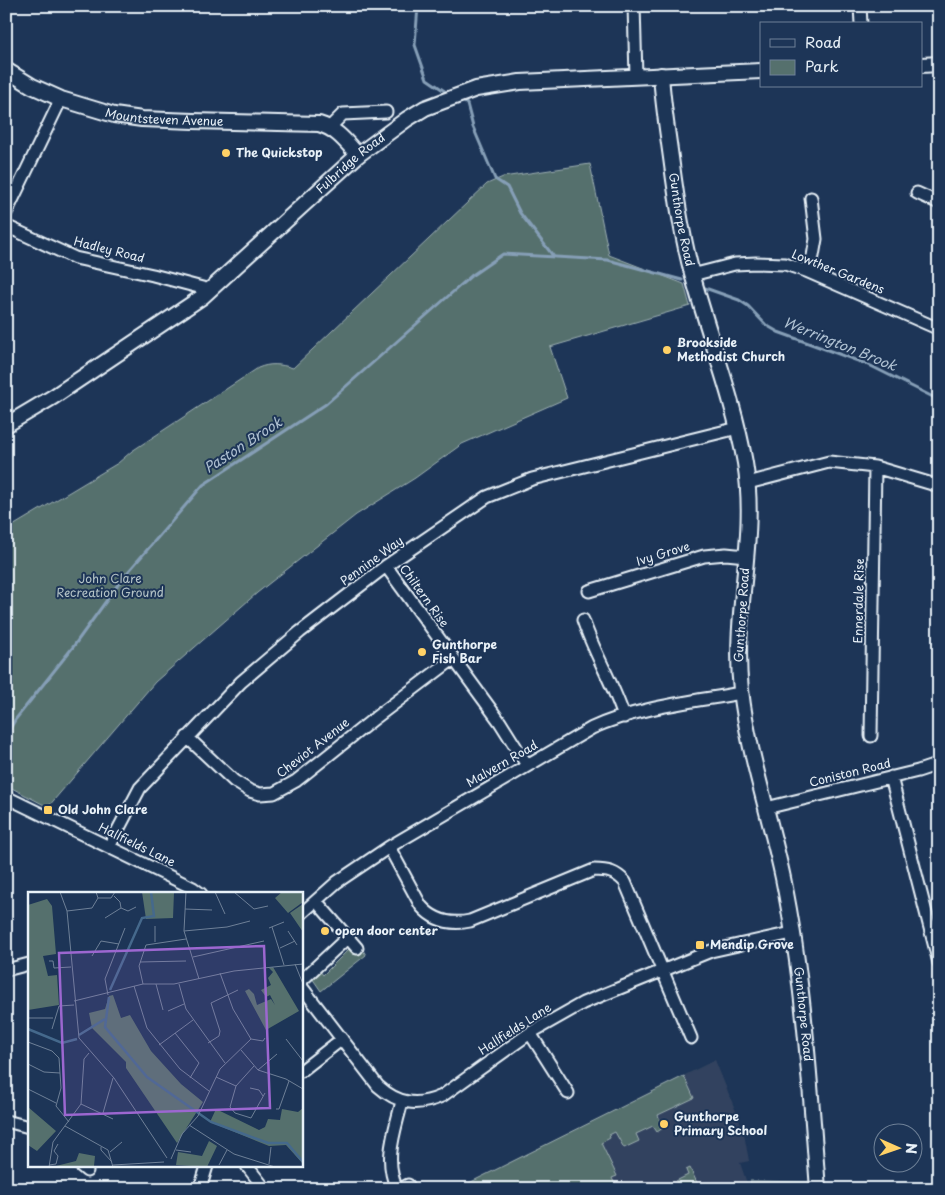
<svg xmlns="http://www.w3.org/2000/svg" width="945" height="1195" viewBox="0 0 945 1195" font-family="'Playpen Sans',sans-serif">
<rect width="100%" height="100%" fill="#1d3557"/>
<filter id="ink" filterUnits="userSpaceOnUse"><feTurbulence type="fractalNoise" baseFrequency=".02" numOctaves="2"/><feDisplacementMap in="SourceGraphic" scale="10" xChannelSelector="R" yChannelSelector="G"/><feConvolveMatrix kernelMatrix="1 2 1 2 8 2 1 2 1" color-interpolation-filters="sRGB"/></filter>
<g filter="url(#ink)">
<path fill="#33435f" d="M715,1060L743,1129L749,1161L740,1163L749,1189H457Z"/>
<path fill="#55706d" stroke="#9eb0b2" d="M590,164L609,255L684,284L690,306L550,347L567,398L462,444L415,478L356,515L257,593L155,682L48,807L6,785V530L118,463L132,451L258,368C270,363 280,364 293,368L487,184L503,177Z
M361,947L366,955L321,991L312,978L319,970L323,975L350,948Z
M684,1076L694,1098L658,1115L663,1128L657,1132L653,1126L636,1134L639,1141L624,1148L615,1132L609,1135L610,1138L601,1143L617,1176L612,1178L617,1189H457Z
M690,1168L700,1189H676L679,1187L676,1181L688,1175L686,1170Z
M750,1181L810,1182L811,1189H753Z"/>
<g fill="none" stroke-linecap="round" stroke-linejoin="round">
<path stroke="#869fb7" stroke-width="3" d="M418,6L415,45L427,79L449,94
M461,100L467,104L473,127L495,179L507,187L520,213L554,257
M705,288L739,300L748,306L766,325L778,332L869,365L939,400
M6,736L15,720L73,647L122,579L203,485L326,404L471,276L503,254L608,260L682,280"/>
<defs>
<path id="minor" d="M634,6L636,76
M860,6L861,24
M330,127L343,114L386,112
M917,193L939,203
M6,213L61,99
M6,226L75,258L153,275L210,290
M806,271L813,256L816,239L811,198
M692,275L735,264L756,263L785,264L806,271L939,329
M748,483L829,462L875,467L939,486
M386,566L500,722L527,765
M589,591L704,556L726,554L746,556
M583,620C594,653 613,683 624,717
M871,736L875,467
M187,737L234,781L250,791L260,794L274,793L296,781L375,718L453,659
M891,777L939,963
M6,797L193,888L201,894
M766,808L918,771L939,764
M109,847L140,788L241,682L300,632L386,566L487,497L532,479L738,428
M389,847L421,906C434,921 450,925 470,921L594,870C608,870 616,872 625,882L691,1038
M316,901L357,948
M301,914L337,882L389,847L592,728C638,707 691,702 741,693
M6,970L29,964
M301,981L348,937
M301,986L378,1086C398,1104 417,1107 442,1096L530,1033L583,1003L711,951L792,933
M530,1033L568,1093
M301,1071L342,1039
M6,1121L29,1127
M81,1166L87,1171
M247,1166L265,1189
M200,1189L207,1166
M397,1189C383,1158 395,1132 402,1101
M401,1189L408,1185"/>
<g id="tertiary">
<path d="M921,65L939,64"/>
<path id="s1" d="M6,70L32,86L61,99L114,115L142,119L193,121L319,124C337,129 346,142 358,155"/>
<path id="s2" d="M661,75C663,105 668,135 672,165C677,203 683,241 693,277C710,339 734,400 745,463C758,539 732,614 741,690C748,752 770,816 783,878C804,980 810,1085 818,1189"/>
<path id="s3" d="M6,425L53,397L202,297L358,155L407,119L425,108L476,89L520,82L761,71"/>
</g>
</defs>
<use href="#minor" stroke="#e8f1f8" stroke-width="15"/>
<use href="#tertiary" stroke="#e8f1f8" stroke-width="18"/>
<use href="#minor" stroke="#1d3557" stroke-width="11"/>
<use href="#tertiary" stroke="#1d3557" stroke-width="14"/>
</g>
</g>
<g fill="#ffd166" stroke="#1d3557" stroke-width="2">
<circle cx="226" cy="153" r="5"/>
<circle cx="667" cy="350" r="5"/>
<circle cx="422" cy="652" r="5"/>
<rect x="43" y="805" width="10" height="10" rx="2.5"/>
<circle cx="325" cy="931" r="5"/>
<rect x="695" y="940" width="10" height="10" rx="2.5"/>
<circle cx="664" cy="1124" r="5"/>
</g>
<g text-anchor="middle" stroke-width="4" stroke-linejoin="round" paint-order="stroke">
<g font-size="12" fill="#e8f1f8" stroke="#1d3557">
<text dy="4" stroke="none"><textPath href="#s1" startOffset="168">Mountsteven Avenue</textPath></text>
<text dy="4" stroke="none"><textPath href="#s3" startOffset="434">Fulbridge Road</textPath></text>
<text dy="4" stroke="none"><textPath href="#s2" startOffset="146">Gunthorpe Road</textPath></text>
<text transform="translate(109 250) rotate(14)" y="4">Hadley Road</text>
<text transform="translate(838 272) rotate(22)" y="4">Lowther Gardens</text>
<text transform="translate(663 554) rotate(-17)" y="4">Ivy Grove</text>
<text transform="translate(372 561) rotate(-36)" y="4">Pennine Way</text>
<text transform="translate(424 596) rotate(54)" y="4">Chiltern Rise</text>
<text transform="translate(859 601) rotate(-89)" y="4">Ennerdale Rise</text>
<text transform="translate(742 615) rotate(-86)" y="4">Gunthorpe Road</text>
<text transform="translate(313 748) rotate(-38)" y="4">Cheviot Avenue</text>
<text transform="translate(502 764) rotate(-30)" y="4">Malvern Road</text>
<text transform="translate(850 773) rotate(-14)" y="4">Coniston Road</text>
<text transform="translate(137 845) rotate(26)" y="4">Hallfields Lane</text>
<text dy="4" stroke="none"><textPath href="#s2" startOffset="956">Gunthorpe Road</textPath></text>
<text transform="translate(515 1029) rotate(-33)" y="4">Hallfields Lane</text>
</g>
<g font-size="12" font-weight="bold" fill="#e8f1f8" stroke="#1d3557" text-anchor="start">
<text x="236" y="157">The Quickstop</text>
<text x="677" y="347">Brookside<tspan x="677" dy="14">Methodist Church</tspan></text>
<text x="432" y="649">Gunthorpe<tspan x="432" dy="14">Fish Bar</tspan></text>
<text x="58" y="814">Old John Clare</text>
<text x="335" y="935">open door center</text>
<text x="710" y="949">Mendip Grove</text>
<text x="674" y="1121">Gunthorpe<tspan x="674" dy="14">Primary School</tspan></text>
</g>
<g font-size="12" fill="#b5c4c7" stroke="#1d3557">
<text x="110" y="583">John Clare<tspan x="110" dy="14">Recreation Ground</tspan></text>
</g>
<g font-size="14" font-style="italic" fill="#afc1d2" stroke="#1d3557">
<text transform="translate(840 344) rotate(22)" y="5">Werrington Brook</text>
<text transform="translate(243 445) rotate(-33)" y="5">Paston Brook</text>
</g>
</g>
<g transform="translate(28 892)">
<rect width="275" height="275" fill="#1d3557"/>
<path d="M114,0H146L145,26L118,27ZM254,0H275V10L260,21L247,6ZM19,7L24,14L28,62L15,64L20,84L29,83L31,113L0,118V13ZM275,12V40L262,21ZM245,75L271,119L238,138L217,99L221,97L226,102L229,113L243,107L247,113L242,103L238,105L233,98L243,93L240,86L245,80L241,76ZM85,103L93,126L102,123L123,159L153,192L175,210L149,251L98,176V170L64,136L61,121L77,117L81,104ZM0,215L28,239L9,259L0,253ZM275,216V272L258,253L241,254L182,230L188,217L231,238L237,235L240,227L252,228L254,217L270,220ZM181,249L189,254L179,275L148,273L150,260L174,264ZM51,261L67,264L66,274L70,275H24L48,269Z" fill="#55706d"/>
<path fill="none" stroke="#45698c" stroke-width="2.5" d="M82,98L114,26L126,24L123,0M81,105L77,135L119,185L183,230L240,251H259L275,270M0,137L34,151L49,147M51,143L77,127"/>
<path fill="none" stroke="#6e8097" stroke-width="1" d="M32,0L39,19L51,146L86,186L139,266M158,0L156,39L171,87M187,0L197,22M206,0L226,17L240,14M70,6H83L87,0M93,16L100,19L108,15M157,17L184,18M39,19L64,16L70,6L68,0M77,26L93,16L92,10L86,4M127,34V50M244,35L256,73M241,36L256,30M156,39L199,35L222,29M260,39L269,53M252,56L267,49M64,64L73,49L91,52M165,65L236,49M21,69H25L26,76L43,75M112,70L158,69M267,72L275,92M115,92L111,74L118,53L158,47M128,92L135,118M151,92L158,117L197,171M106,94L119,136L152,177L181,199M80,103L77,87L97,36M46,109L115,92H146L206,79L275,72M140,119L156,112M1,126H25M24,137L31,114L46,113M147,141L171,171L162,186M223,147L235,149L237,146M258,147L275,169M0,150L24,159L31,166L33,196L28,214L41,230M180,151L191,144L192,139L183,111L210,98M131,153L165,128M213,158L230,178L258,187L275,197M0,172L16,180L32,181M226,174L208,194L202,215L207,221L223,226L237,201M230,178L249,162M188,185L208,194M222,196L231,198L235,204M0,197L28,211M53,212L85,227M248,217H251L261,189M75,221L85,186M161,233L206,262L247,275M37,234L80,258L85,275M73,255V258L84,270M148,258L163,260M82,260L94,250M143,267L154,242L170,224L192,177L223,147L205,117L192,81M241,272L243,255M21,273L28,272L30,264L26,259L30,252M85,273L136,270M191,273L199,258M21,275L25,250L53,212L56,167L61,161"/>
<path fill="#9c67d0" fill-opacity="0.15" stroke="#9c67d0" stroke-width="2.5" d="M236,54L242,216L37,223L31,61Z"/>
<rect width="275" height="275" fill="none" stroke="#e8f1f8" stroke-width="2.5"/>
</g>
<rect width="945" height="1195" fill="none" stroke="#1d3557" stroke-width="25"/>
<rect x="12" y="12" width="920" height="1170" fill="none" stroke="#e8f1f8" stroke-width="2" filter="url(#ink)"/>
<rect x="760" y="22" width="162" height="65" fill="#1d3557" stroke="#6e8097"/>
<rect x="770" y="39" width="25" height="8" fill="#1d3557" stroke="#6e8097"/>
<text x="805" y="48" font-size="15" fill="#e8f1f8">Road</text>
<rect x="770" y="60" width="25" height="15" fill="#55706d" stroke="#6e8097"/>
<text x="805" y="72" font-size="15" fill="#e8f1f8">Park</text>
<g transform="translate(898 1148) rotate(92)"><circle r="24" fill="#1d3557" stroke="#6e8097"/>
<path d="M0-4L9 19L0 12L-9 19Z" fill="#ffd166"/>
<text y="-8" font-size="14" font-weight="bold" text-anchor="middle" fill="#e8f1f8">N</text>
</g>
</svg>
